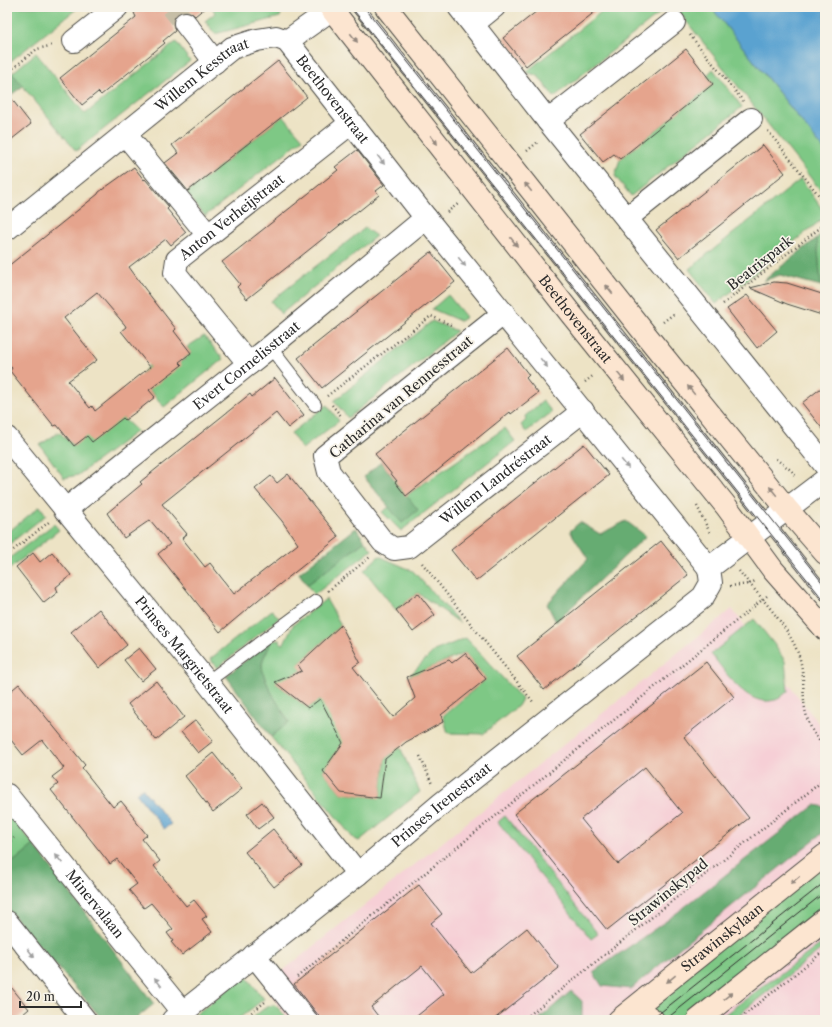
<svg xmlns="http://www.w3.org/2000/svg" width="832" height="1027" viewBox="0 0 832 1027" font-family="'Libre Caslon Text',serif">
<rect width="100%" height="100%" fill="#f7f3e8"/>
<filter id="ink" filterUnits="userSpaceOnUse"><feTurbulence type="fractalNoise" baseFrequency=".025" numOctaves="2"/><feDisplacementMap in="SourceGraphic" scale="8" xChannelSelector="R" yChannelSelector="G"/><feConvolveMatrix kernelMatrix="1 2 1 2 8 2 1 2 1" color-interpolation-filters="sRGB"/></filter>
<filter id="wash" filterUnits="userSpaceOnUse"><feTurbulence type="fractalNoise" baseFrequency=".012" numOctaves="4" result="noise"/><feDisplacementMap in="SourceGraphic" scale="16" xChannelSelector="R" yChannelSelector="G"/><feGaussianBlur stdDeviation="0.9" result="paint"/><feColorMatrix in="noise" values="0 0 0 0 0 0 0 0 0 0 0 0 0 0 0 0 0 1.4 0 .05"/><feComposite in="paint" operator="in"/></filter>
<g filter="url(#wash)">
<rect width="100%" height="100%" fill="#ede3c5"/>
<path fill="#f6cfd6" d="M732,609L825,732V1020H290L264,986Z"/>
<path fill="#7ec885" stroke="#547a58" d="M7,7H79L7,64Z
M212,7H279L282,11L280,17L215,34L205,21L215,13Z
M607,7H662L664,10L554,97L538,76L526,72Z
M675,7H711L825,151V196Z
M176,42L190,61L76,151L12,73L36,53L85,114Z
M713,69L742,107L631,196L615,176L620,159L713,84L707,75Z
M283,116L303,139L205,216L186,193Z
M801,179L825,213V217L716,304L689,269Z
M365,228L376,236L281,314L271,301Z
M825,232V287L821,286L817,238Z
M448,295L466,317L460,321L432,309Z
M432,321L457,331L348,418L334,401Z
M204,336L223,359L164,407L139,377L156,357L170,373L191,353L187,347Z
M543,401L552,412L526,432L521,425L526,420L525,416Z
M327,405L339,421L302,449L291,433Z
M116,409L125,420L137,431L78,475L64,478L40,445L59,432L74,446Z
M505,428L515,441L401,531L382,512Z
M40,506L46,515L7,546V533Z
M54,524L59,530L7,571V560Z
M365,541L372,550L314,595L307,585Z
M379,556L413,571L460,623L418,593L396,610L364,570Z
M326,599L341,625L300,663L303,670L276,683L308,708L320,699L348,738V747H340L323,771L341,793L380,798L385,759L400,747L420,792L359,841L353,838L271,737L289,722C279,706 263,683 262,665C262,656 270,650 270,641L279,640L283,645L293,625Z
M272,610L279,618L217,668L210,659Z
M754,619L774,644L785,661L788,691C784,694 780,699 775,700C747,708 726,672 711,654Z
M466,638L522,699L518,706L483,734L448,733L443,716L486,679L465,653L408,677L434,651Z
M7,812L34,845L7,867Z
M505,816L598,934L591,939L498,822Z
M825,862V910L687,1020H629Z
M825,941V946L732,1020H717Z
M245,975L264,999L237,1020H189Z
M275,1005L289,1020H250L267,1006Z"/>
<path fill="#66ac72" stroke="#486c4e" d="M12,73L23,86L7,98V77Z
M817,238L821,286L780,275L763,281Z
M381,462L418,510L402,523L364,477Z
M626,521L646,536L556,622L547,604L588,559L570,531L580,522L600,534Z
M356,528L365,541L307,585L299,573Z
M270,641C270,650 262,656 262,665C263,683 280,706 289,722L271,737L226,676Z
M815,805L825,807V831L682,946L631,989L602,986L593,972L669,919Z
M34,845L154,1004L134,1020H103L7,908V867Z
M571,991L582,1001V1020H538Z"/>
<path fill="#5aa2d0" stroke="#42667e" d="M711,7H825V151Z
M142,788L171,824L164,829L136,793Z"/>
<g id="blocks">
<path fill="#e5a48d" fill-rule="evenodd" d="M142,7H206L195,16L190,12L184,11L177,13L173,19V24L175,31L163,41L165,43L101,95L98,92L82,105L60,78L136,17L134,13Z
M542,7H601L526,66L503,38Z
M686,49L713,84L620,159L614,154L603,162L580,134Z
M278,61L307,97L188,191L165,163L178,153L172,145Z
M7,93L31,124L7,143Z
M763,145L785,173L679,258L656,230Z
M357,150L384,185L376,191L379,195L359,211V210L247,299L237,287L240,284L222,262L338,170L335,167Z
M134,167L144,180L145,179L169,207L167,209L186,232L171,245L166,239L129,267L145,289L176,329L174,331L191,353L179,362L182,365L149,390L155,397L140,409L125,420L123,418L92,442L87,436L74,446L57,425L54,426L10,371L12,368L7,363V267L98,194L99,192ZM97,292L125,325L126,327L121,331L150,367L95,411L92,406L90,408L68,381L97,360L64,318Z
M431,252L455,282L322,388L298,358Z
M774,282L787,283L825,295V316L787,304L750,288Z
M747,295L777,331L757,348L727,309Z
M508,348L529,375L526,378L538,393L511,414L510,412L406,496L395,482L397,481L375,454Z
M275,378L304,415L288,428L276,413L162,504L187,534L182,538L205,567L210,563L234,594L298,544L282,521L255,489L271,476L277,483L288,474L339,537L265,596L264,595L220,632L158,554L170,544L150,520L124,538L107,513L142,484L140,482L156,469L250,394L252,397Z
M825,385V432L802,403Z
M584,444L609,475L476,581L451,550Z
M661,541L688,575L544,690L517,656Z
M52,552L71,575L56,587L58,592L44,603L16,567L33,553L40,562Z
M418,593L435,615L413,632L396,610Z
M99,609L127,645L99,668L71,632Z
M341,625L360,662L353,667L393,717L415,698L407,677L449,660L452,663L465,653L486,679L441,715L443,722L406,742L385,759L380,798L341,793L323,771L343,743L320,699L308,708L275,682L302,671L298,665Z
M139,648L156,669L141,681L124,660Z
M706,662L734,697L684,737L749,818L607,930L514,814ZM645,767L682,813L618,864L581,819Z
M156,681L184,717L156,740L128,704Z
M19,684L85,765L82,768L113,807L121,801L134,817L133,818L147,835L142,839L160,861L154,866L186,906L194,900L207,916L202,919L212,932L182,955L171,942L173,941L167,933L173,929L151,903L144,908L129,890L137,884L117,859L110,864L51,790L58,784L52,777L64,768L42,740L23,755L7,735V694Z
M196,720L213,741L198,753L181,732Z
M213,753L242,789L213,812L185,776Z
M262,802L274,817L258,829L247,814Z
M273,829L302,865L274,887L245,852Z
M419,885L442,914L431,923L471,973L527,928L559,968L493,1020H412L444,994L422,966L371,1007L381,1020H322L294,984Z
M7,982L29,1009L16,1020H7Z"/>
</g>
</g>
<g filter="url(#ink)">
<use href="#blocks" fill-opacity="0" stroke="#484742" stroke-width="1"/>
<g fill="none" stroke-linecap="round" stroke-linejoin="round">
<path stroke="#c6bea6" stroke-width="22" stroke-dasharray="22 11" stroke-linecap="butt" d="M172,7L185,23"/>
<defs>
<path id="lane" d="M358,7L825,594
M270,347L315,405
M207,682L316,601"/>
<g id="street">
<path d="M459,7L548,121L825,465"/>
<path d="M185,23L215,62"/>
<path d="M473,24L494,7"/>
<path d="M74,41L117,7"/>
<path id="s1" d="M287,41L426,218L709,568"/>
<path d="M287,41L335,7"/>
<path d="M548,121L674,22"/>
<path d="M125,134L208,235"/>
<path d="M627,218L751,119"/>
<path id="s2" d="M7,229L232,48L257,40L276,37L287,41"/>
<path id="s3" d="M504,313L325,456L329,472L383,542L394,549L409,547L583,411"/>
<path id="s4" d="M249,364L175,273L177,260L351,123"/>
<path id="s5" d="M7,438L207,682L358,874"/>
<path id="s6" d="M65,510L270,347L426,218"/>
<path id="s7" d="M7,795L183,1013"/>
<path d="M7,922L85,1020"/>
<path d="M254,955L306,1020"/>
<path id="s8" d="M173,1020L358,874L441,804L703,597L711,583L709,568L825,480"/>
</g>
<g id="secondary">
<path id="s9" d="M330,7L571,314L726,506L773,570L825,629"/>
<path d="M386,7L646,335L787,509L825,553"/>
<path d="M626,1015L644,1014L653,1020"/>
<path id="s10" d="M619,1020L825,855"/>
<path d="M698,1020L825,919"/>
</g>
</defs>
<use href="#lane" stroke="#484742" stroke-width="14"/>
<use href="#street" stroke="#484742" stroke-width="24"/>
<use href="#secondary" stroke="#484742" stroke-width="24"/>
<path stroke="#484742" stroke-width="2.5" stroke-dasharray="1 3" stroke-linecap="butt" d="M690,35L743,101
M7,73L37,49L54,45
M768,131L825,203
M527,151L539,141
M447,212L458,204
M723,304L825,224
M663,322L675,313
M585,382L594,375
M327,396L431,316L453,326
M332,405L342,417
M776,459L792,471L796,477
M697,506L710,533
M7,555L49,522
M422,563L534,703
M739,571C759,596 789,626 799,656C806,677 801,699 807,717C810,729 818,739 825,749
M730,586L749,584L755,581
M328,591L370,557
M420,756L432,784
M7,843L14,838
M297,977L767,596
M242,1020L265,1002
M523,1020L825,779
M738,1020L825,950"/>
<use href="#lane" stroke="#fff" stroke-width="12"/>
<use href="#street" stroke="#fff" stroke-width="22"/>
<use href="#secondary" stroke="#fce5d0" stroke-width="22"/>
<path stroke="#2b2b2b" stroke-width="1" d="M351,7L825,602
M364,7L825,586
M651,1020L825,882
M665,1020L825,892"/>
</g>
<defs><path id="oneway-solid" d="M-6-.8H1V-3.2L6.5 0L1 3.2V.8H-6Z"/></defs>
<g fill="#94887e">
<use href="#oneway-solid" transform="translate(354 38) rotate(52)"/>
<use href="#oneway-solid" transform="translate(434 140) rotate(52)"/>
<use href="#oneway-solid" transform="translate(528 187) rotate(-128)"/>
<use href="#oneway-solid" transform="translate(514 242) rotate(52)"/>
<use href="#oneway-solid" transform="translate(609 289) rotate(-128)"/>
<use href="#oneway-solid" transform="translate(621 377) rotate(51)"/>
<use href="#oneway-solid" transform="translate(691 390) rotate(-129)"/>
<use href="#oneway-solid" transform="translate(773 491) rotate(-129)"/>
<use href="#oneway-solid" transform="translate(795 880) rotate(141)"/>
<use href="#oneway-solid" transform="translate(671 979) rotate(141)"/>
<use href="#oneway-solid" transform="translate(728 996) rotate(-38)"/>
</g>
<g fill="#a0a0a0">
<use href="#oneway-solid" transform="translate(381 160) rotate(52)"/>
<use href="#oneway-solid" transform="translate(462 262) rotate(51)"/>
<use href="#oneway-solid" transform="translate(544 363) rotate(51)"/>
<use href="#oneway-solid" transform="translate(625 464) rotate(51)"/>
<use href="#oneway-solid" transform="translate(59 859) rotate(-129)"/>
<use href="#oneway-solid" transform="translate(31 953) rotate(51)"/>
<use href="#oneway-solid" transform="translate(158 982) rotate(-129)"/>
</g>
</g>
<g text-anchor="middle" stroke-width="3.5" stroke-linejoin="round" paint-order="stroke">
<g font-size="14" fill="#2b2b2b" stroke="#f7f3e8">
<text dy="5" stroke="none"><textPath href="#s2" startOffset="249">Willem Kesstraat</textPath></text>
<text dy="5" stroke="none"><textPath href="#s1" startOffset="74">Beethovenstraat</textPath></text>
<text dy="5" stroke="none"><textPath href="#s4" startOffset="200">Anton Verheijstraat</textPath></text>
<text transform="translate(760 263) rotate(-38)" y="5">Beatrixpark</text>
<text dy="5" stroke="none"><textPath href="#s9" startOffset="397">Beethovenstraat</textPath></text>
<text dy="5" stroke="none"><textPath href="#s6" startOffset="232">Evert Cornelisstraat</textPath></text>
<text transform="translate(401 397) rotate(-40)" y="5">Catharina van Rennesstraat</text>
<text dy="5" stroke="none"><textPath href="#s3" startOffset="472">Willem Landréstraat</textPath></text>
<text dy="5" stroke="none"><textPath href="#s5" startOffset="280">Prinses Margrietstraat</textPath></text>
<text dy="5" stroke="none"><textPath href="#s8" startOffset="344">Prinses Irenestraat</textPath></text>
<text transform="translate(668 892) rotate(-39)" y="5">Strawinskypad</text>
<text dy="5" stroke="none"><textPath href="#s7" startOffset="140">Minervalaan</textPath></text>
<text dy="5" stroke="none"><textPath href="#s10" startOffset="132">Strawinskylaan</textPath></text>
</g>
</g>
<rect width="832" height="1027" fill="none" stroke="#f7f3e8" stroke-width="24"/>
<path d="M20 1001v6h61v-6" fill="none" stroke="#2b2b2b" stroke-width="2"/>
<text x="26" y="1001" font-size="12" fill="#2b2b2b" stroke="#f7f3e8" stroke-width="3" paint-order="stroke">20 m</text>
</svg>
